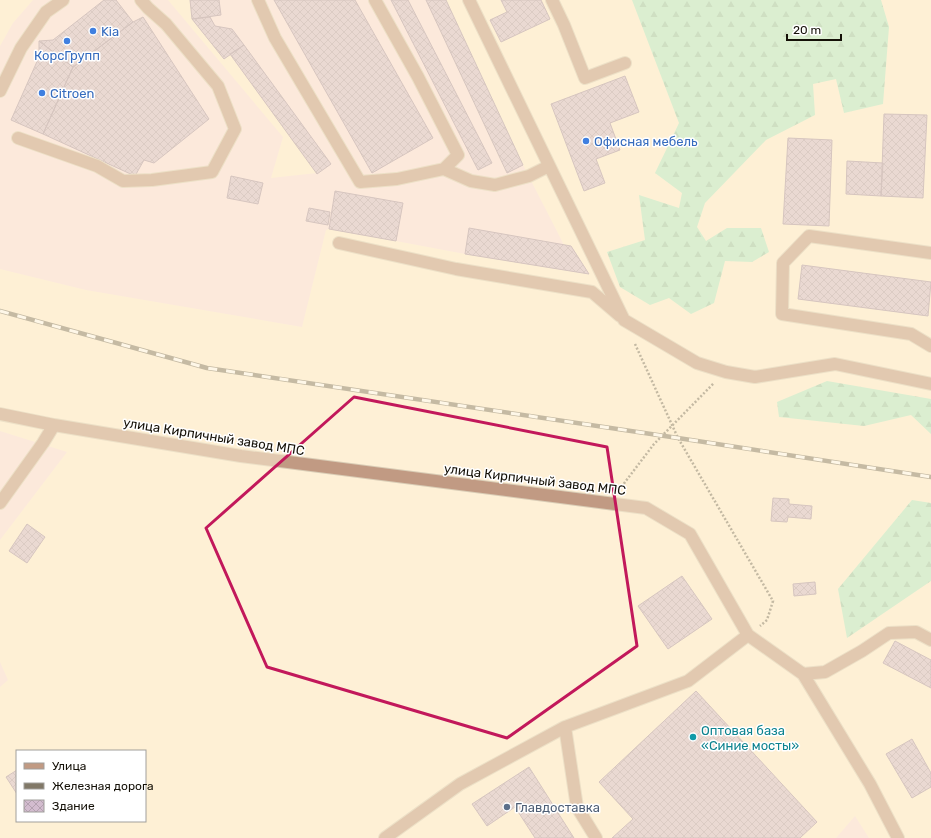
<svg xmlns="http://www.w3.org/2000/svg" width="931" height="838" viewBox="0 0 931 838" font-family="Rubik,sans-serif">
<defs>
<pattern id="forest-firs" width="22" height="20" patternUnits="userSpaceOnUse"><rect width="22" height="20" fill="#b1ecca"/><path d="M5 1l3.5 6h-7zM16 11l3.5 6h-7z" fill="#97c9ac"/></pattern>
<pattern id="building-cross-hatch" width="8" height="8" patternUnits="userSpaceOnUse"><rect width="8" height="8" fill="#d3bccf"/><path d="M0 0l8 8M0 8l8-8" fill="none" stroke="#b4a1b0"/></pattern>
</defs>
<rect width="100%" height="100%" fill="#fef0d6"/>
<path fill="#fbe0e3" d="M33,0H168L283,137L271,178L317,173L230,55L224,59L192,19L190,0H426L506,172L523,165L564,245L571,246L589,274L465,254L396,241L329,229L326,230L302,327L86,290L0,269V46L13,23Z
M0,431L67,452L0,540Z
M0,662L8,680L0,687Z
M855,816L869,838H836Z"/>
<path fill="url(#forest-firs)" d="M632,0H881L889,27L883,104L844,113L836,79L813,84L815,115L766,140L705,203L697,227L706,241L727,228H761L769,252L752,262L725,261L714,303L691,314L669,298L650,305L620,287L607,252L645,240L639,195L679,208L682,193L655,173L679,123Z
M827,381L931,399V434L911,415L864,426L779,417L777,402Z
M912,500L931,503V581L847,638L838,589Z"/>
<path fill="url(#building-cross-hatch)" stroke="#a791a4" d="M104,0H116L133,22L73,67L39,41L53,40Z
M190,0H219L221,15L192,19Z
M274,0H355L433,138L372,173Z
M391,0H408L492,163L478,170Z
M426,0H446L523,165L507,173Z
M501,0H541L550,19L501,42L490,20L507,12Z
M143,17L209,119L154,163L144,160L135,176L43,134L73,67L133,22Z
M210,17L215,26L232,29L244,45L224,59L192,19Z
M39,41L73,67L43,134L11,120L39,57Z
M244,45L331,164L317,174L230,54Z
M625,76L639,112L610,123L620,150L596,159L605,183L584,191L551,104Z
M884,114L927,115L923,198L881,196Z
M788,138L832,140L829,226L783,224Z
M847,161L883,163L881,196L846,194Z
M231,176L263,183L258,204L227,198Z
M335,191L403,203L396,241L329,229Z
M309,208L330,212L328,225L306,221Z
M469,228L571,246L589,274L465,254Z
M802,265L931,282L928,316L798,299Z
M773,498L789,499V504L812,506L811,519L788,517L787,522L771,521Z
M27,524L45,537L27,563L9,551Z
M682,576L712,619L668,649L638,606Z
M815,582L816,594L794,596L793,584Z
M895,641L931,660V688L883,663Z
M696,691L817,822L800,838H612L633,819L599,782Z
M912,739L931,773V787L912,798L886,754Z
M529,767L574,838H535L515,807L487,826L472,804Z
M17,770V794L6,777Z"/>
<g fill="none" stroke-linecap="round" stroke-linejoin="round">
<defs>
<path id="minor" d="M258,0L275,38L360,182L397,179L444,169L458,155L418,77L375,0
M469,0L624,320L697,363L726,372L755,377L835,364L931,384
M552,0L564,25L585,78L625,63
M0,91L21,48L46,12L63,0
M18,138L97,166L123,181L152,180L212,172L235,129L218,86L166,24L148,8L141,0
M444,169L471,181L495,185L529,176L549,166
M339,243L456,269L592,292L620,316
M931,253L809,236L783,263L782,314L911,334L931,346
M0,414L54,425L241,456L646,508L690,534L748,635L803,674L870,784L898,838
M0,503L43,443L54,425
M803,674L825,672L862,651L889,633L916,632L931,640
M565,727L577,807L596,838
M385,838L460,784L565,727L688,681L748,635"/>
</defs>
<use href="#minor" stroke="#d9ccb5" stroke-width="14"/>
<path stroke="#7e7565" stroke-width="2.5" stroke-dasharray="2 2" stroke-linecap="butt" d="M635,344L678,438L773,601L767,620L760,626
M619,490L654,444L714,383"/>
<use href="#minor" stroke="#c19a83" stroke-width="12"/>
<defs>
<path id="rail" d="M0,311L207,368L678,438L931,477"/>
</defs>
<use href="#rail" stroke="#817867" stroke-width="4.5"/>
<use href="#rail" stroke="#fff" stroke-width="3" stroke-dasharray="9" stroke-linecap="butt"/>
</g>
<path d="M0 0H931V838H0ZM354,397L607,447L637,646L507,738L267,667L206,528Z" fill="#fef0d6" fill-opacity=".55" fill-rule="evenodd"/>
<path fill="none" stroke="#c2185b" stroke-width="3" stroke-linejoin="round" d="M354,397L607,447L637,646L507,738L267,667L206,528Z"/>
<g fill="#3f7fe0" stroke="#fff" stroke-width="1.5">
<circle cx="93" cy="31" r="4"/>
<circle cx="67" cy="41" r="4"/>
<circle cx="42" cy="93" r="4"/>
<circle cx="586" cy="141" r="4"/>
</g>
<circle fill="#0f9aa8" stroke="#fff" stroke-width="1.5" cx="693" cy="737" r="4"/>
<circle fill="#5c6f8a" stroke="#fff" stroke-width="1.5" cx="507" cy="807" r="4"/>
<g text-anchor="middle" stroke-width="3" stroke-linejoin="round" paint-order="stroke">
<g font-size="13" fill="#366cbe" stroke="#fff" text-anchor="start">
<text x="101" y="36">Kia</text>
<text x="67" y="60" text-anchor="middle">КорсГрупп</text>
<text x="50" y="98">Citroen</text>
<text x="594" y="146">Офисная мебель</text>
</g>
<g font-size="13" fill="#141007" stroke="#fff">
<text transform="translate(214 436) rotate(9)" y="5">улица Кирпичный завод МПС</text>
<text transform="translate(535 479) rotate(7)" y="5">улица Кирпичный завод МПС</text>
</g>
<g font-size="13" fill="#0d838f" stroke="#fff" text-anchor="start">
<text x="701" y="735">Оптовая база<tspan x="701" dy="15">«Синие мосты»</tspan></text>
</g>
<g font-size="13" fill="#4e5e75" stroke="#fff" text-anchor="start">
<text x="515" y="812">Главдоставка</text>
</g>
</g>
<rect x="16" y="750" width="130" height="72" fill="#ffffff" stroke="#a19f9c"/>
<rect x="24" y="763" width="20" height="6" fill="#c19a83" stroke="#a19f9c"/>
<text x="52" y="770" font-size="12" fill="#141007">Улица</text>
<rect x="24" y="783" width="20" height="6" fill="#817867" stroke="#a19f9c"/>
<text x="52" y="790" font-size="12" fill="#141007">Железная дорога</text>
<rect x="24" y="800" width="20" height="12" fill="url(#building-cross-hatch)" stroke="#a19f9c"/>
<text x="52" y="810" font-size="12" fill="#141007">Здание</text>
<path d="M787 34v6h54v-6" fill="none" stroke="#141007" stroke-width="2"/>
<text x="793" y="34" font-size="12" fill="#141007" stroke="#ffffff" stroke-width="3" paint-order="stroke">20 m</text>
</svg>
